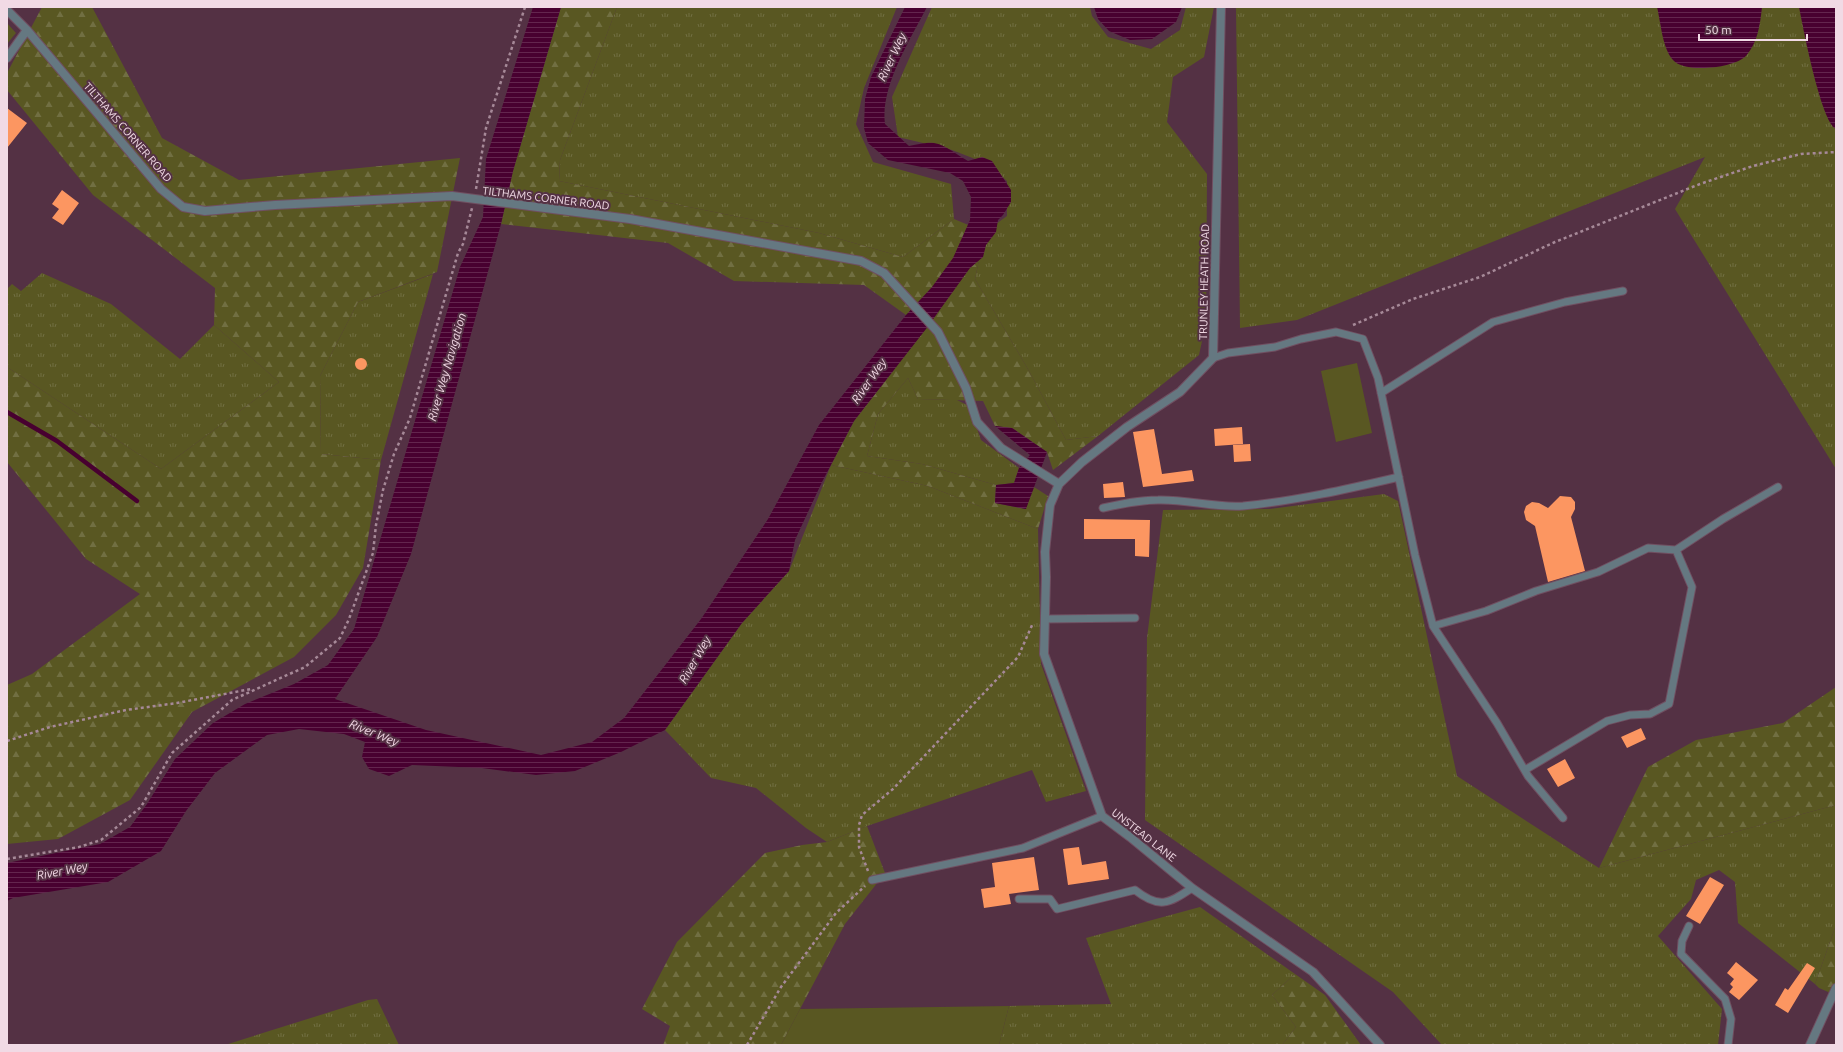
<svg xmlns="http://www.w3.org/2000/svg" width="1843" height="1052" viewBox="0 0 1843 1052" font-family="Ubuntu,sans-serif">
<defs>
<pattern id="grass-tufts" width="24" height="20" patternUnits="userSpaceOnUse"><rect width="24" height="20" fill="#595722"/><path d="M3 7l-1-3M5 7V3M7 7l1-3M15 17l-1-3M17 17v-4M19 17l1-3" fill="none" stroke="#716f42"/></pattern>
<pattern id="forest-firs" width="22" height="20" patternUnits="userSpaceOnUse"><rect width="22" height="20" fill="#595722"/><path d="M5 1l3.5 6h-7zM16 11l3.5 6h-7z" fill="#716f42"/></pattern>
<pattern id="water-rules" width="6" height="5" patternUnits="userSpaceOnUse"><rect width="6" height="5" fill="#480030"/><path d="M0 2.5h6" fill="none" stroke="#63254e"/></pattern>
</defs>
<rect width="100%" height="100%" fill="#543144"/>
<path fill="url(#grass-tufts)" d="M617,7H897L864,88L856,124L873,162L951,184L954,219L903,257L819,233L559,181L560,160Z
M932,7H1090L1092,16L1108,37L1151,49L1180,30L1186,7H1214L1204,57L1173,77L1167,122L1207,174L1206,322L1199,355L1098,436L1066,440L1029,371L975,279L985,232L1007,216V181L988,164L952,150L898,137L892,97Z
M1236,7H1836V469L1675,209L1705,157L1297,320L1240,328Z
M42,273L111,304L180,359L214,325L279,382L161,469L7,367V289L12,284L21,291Z
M433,274L381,460L321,454L320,376L358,302Z
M908,378L918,399L957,400L969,406L981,440L1019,468L1014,483L996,485L922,464L867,456L878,414Z
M831,465L928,486L1038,529L1041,664L1086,791L1046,802L1032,770L867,826L827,842L806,828L756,788L711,778L665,730L742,623L789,571Z
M1384,494L1398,501L1457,776L1599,868L1836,805V925L1815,984L1738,923L1735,882L1719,870L1696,880L1691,899L1658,936L1722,1009L1718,1045H1442L1393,992L1145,820L1147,638L1163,510L1270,509Z
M1200,907L1295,974L1272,995L1296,1027L1282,1045H999L1009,1006L1111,1004L1086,938Z
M377,999L399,1045H225L368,1000Z"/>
<path fill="url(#forest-firs)" d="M42,7H92L162,138L239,180L460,158L437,272L358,302L320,376L321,454L381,460L363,568L336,615L294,657L192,712L130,800L58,839L7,844V685L32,674L140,594L86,559L7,462V367L161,469L279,382L214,325L215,288L93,195L7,90V73Z
M561,7H617L560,160L559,181L819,233L903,257L954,219L985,232L975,279L1029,371L1066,440L1098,436L1053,470L1047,452L1012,428L995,426L983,401L918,399L908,378L878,414L867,456L922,464L996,485L995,503L1025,509L1034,487L1048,496L1038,529L928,486L831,465L854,421L892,372L936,307L906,315L864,285L734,281L668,243L501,224L513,171Z
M1836,687V805L1599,868L1648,767L1696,740L1783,723Z
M867,826L885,873L845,924L781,1045H663L670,1026L642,1009L677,942L765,853L802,845L827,842Z
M1836,925V988L1833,994L1819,988L1815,984Z
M1295,974L1325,995L1361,1045H1282L1296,1027L1272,995Z"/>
<path fill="#595722" d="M7,23L16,33L7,44Z
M1357,363L1372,433L1336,442L1321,371Z
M1009,1006L999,1045H781L800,1009Z"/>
<path fill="url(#water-rules)" d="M533,7H561L513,171L501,224L411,554L377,637L335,699L426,730L541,755L592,742L624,718L701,619L768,519L819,425L906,315L932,287L953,258L970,220L971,197L963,181L950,173L888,160L868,143L864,128L865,99L871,77L905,7H927C910,40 880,87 885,124L909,146C916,145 926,142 934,143C946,145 957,155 968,161L982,157L992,161L1011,190V202L1003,215L998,220L996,232L986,245L983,257L970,268L926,329L854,421L822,482L795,540L789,571L742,623L665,730L621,752L575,771L536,775L482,768L412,765L389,776L369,769L362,757L365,742L344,734L299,729L267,735L215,773L186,811L161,851L108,882L13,898L7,901V863L100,844L130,827L147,804L175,759L213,723L245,704L294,684L328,665L354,629L460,267L483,217L486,159Z
M1094,7H1182L1176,22L1152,39L1130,40L1109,31L1098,19Z
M1657,7H1762C1760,25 1758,42 1746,56C1734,68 1685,74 1673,60C1662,47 1661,23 1657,7Z
M1799,7H1836V129C1821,122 1803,27 1799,7Z
M995,426L1012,428L1047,452L1026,509L995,503L996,485L1014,483L1019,468L1030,455Z"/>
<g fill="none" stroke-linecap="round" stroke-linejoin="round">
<path stroke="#480030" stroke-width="4.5" d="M7,412L57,441L137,501"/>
</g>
<path fill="#fc9661" d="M7,108L27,123L7,148Z
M62,190L79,203L63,225L52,218L59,209L52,204Z
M355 364a6 6 0 1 1 12 0a6 6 0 1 1-12 0Z
M1242,427L1243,444L1215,446L1214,429Z
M1154,429L1162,474L1192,470L1194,481L1143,487L1133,432Z
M1250,444L1251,461L1234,462L1233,445Z
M1123,482L1125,497L1104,498L1103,484Z
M1560,496L1571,497L1575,502V509L1571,517L1585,571L1548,582L1535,526L1526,520L1524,512L1526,506L1532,502L1539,503L1548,508Z
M1084,519L1150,520L1149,557L1135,556V539H1084Z
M1641,728L1646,739L1627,748L1621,737Z
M1565,759L1575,778L1558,787L1547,769Z
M1079,847L1082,865L1106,861L1109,879L1068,885L1063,849Z
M1034,857L1039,890L1009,894L1011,904L984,908L981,889L995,887L992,863Z
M1710,877L1724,885L1700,924L1686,916Z
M1736,962L1758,980L1739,1000L1729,992L1733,987L1730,984L1734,979L1727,973Z
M1807,963L1815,968L1788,1013L1775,1005L1785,988L1788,990Z"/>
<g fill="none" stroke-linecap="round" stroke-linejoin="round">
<defs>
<path id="lane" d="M1213,358L1228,353L1275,347L1301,339L1336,332L1363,339L1378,378L1415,555L1433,626L1486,611L1536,591L1598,572L1648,548L1676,550L1692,587L1669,704L1650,714L1630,715L1607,721L1525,770
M1381,393L1493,322L1565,302L1623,291
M1103,508C1121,504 1139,500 1158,500C1186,499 1214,508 1243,506C1295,501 1348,489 1399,477
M1676,550L1723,519L1778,487
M1045,619L1135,618
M1433,626L1497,723L1528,776L1563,818
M872,880L1023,848L1102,816
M1019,899H1050L1057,909L1135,890C1159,909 1168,904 1192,888
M1689,926L1682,941L1681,954L1725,999L1731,1019L1728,1045"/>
<path id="street" d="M1221,7L1213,358L1180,392L1127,427L1082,462L1059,484L1050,505L1045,552L1046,577L1044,654L1102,816L1130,837L1192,888L1313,972L1380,1045
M7,10L27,30L161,189L183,207L205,211L275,205L452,196L630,219L861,261L884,273L938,332L966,388L977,422L1001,448L1059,484
M7,58L27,30
M1810,1045L1836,988"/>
</defs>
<use href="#lane" stroke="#704f61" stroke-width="9"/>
<use href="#street" stroke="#704f61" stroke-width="10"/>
<path stroke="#a68998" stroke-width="2.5" stroke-dasharray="3 3" stroke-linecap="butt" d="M476,189L486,128L525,7
M1353,325L1413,299L1480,277L1555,242L1700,184L1753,166L1801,154L1836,152
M7,741L50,727L126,710L177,703L251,689
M7,859L79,847L101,840L141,807L172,753L232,700L305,667L340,638L349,619L373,553L376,525L383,490L394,454L410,418L458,253L463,244L472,208
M868,871L859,847V825L862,815L893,789L1018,657L1033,623
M747,1045L781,987L836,913L865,886"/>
<use href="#lane" stroke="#657881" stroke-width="7"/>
<use href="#street" stroke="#657881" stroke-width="8"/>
</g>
<g text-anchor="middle" stroke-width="4" stroke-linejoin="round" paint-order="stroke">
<g font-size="11" fill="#f1dae5" stroke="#543144">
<text transform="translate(128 132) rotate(49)" y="4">TILTHAMS CORNER ROAD</text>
<text transform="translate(546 198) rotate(7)" y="4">TILTHAMS CORNER ROAD</text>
<text transform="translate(1204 282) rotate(-89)" y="4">TRUNLEY HEATH ROAD</text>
<text transform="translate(1144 835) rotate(38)" y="4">UNSTEAD LANE</text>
</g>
<g font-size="12" font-style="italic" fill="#f2d8e5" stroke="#543144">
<text transform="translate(892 57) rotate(-65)" y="4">River Wey</text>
<text transform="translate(447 367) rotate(-74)" y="4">River Wey Navigation</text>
<text transform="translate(869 381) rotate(-55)" y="4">River Wey</text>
<text transform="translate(695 660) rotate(-60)" y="4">River Wey</text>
<text transform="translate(374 733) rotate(22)" y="4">River Wey</text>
<text transform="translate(62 871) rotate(-11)" y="4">River Wey</text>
</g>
</g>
<rect width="1843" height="1052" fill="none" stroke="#f1dae5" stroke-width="16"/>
<path d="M1699 34v6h108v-6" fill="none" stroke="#f1dae5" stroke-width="2"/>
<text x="1705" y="34" font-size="12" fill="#f1dae5" stroke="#543144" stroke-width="3" paint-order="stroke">50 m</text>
</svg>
